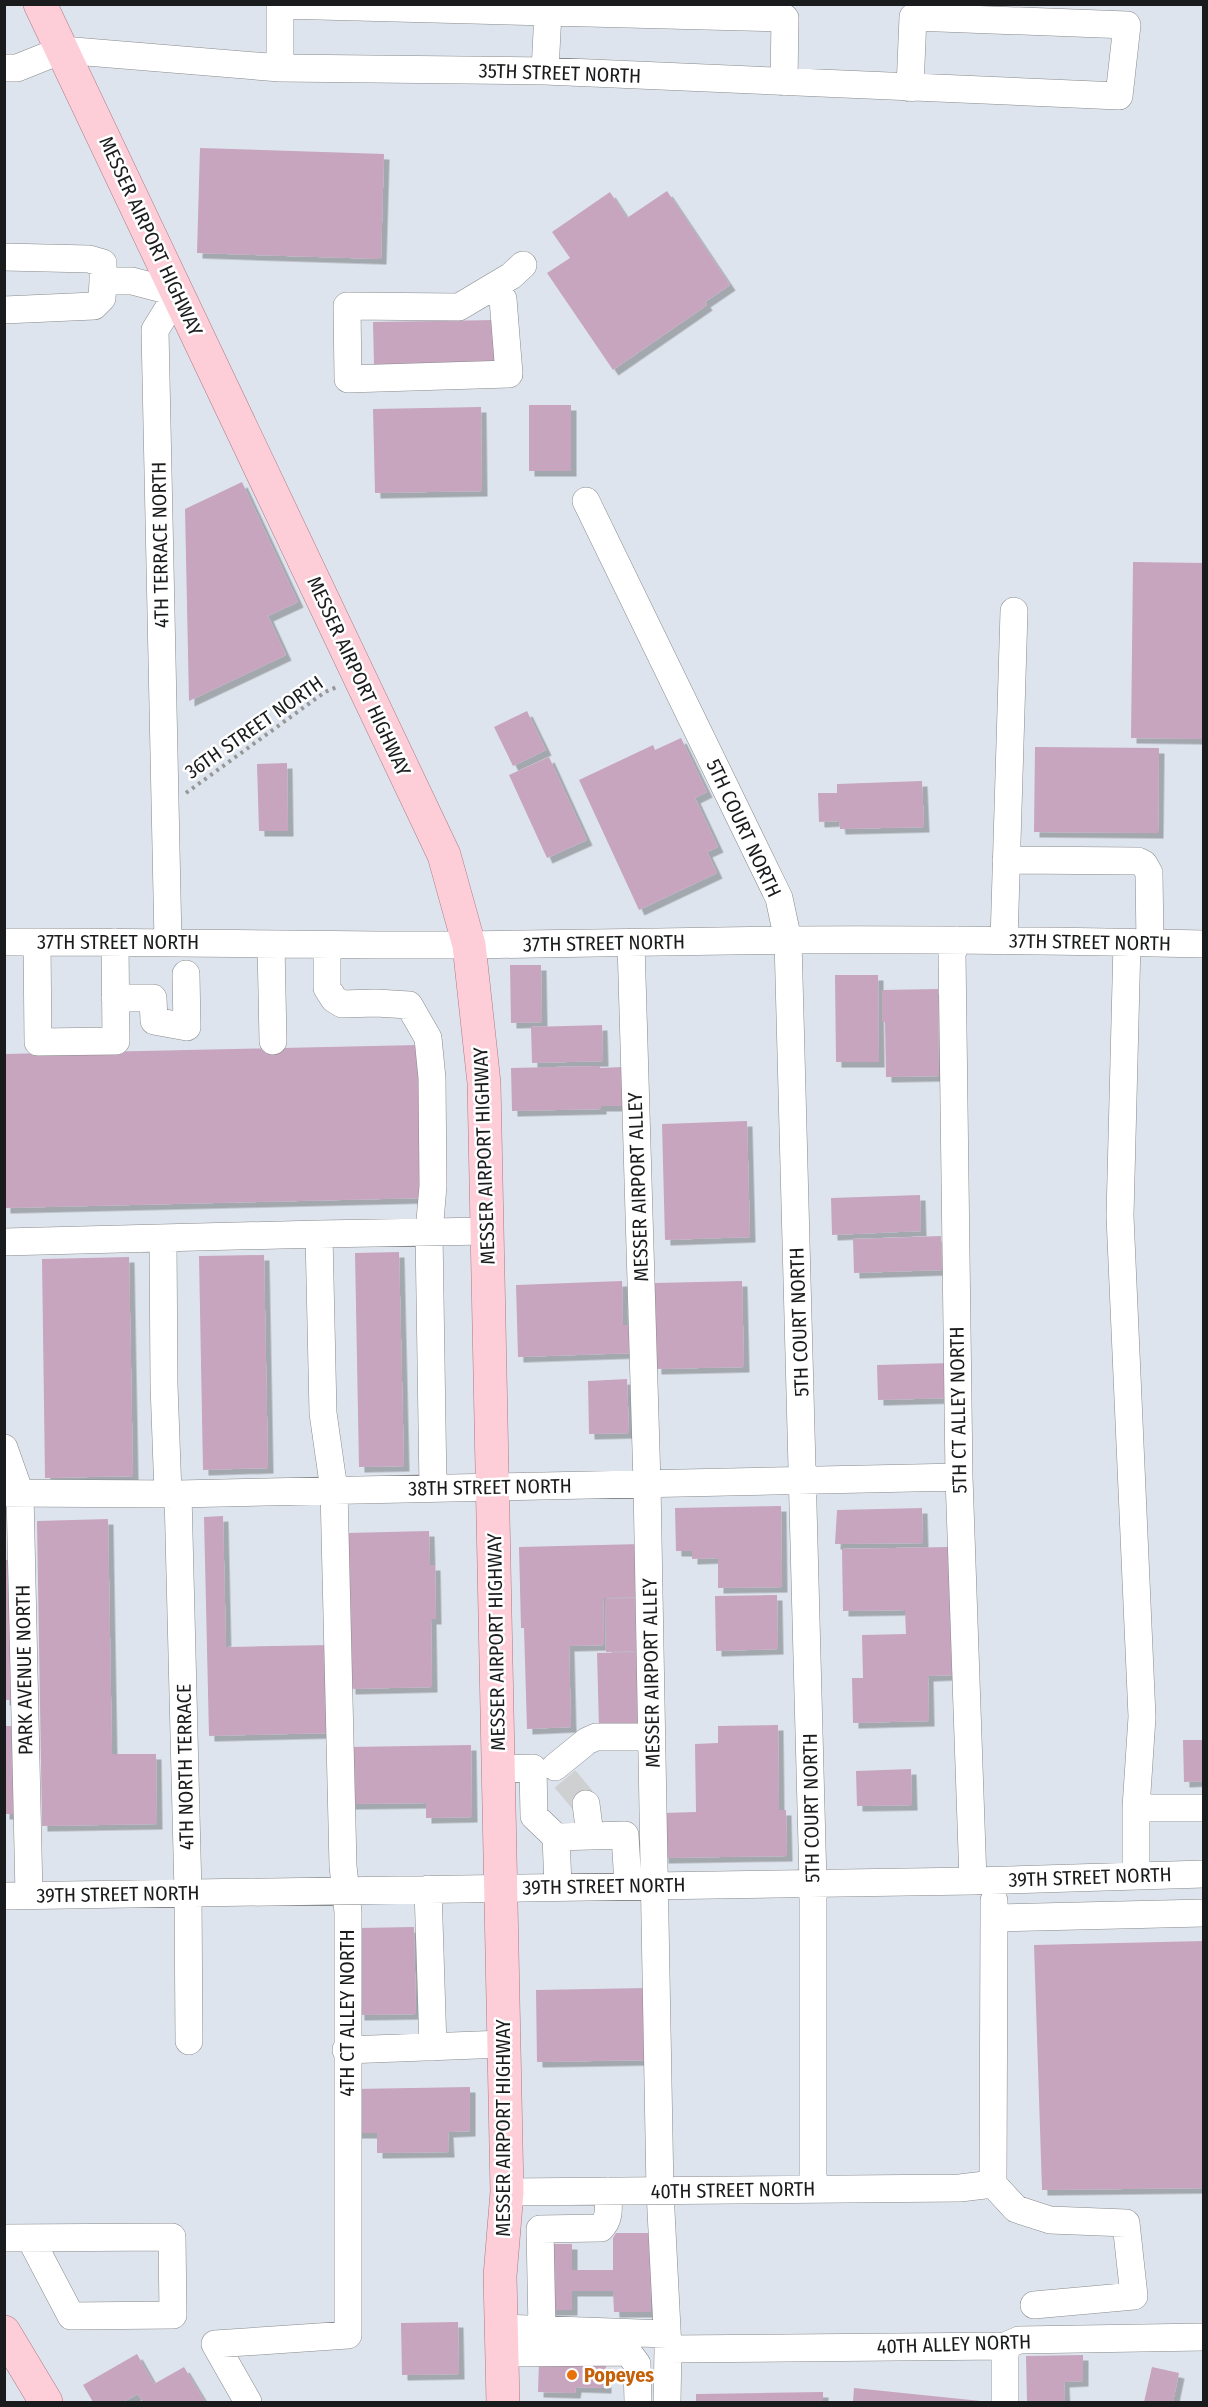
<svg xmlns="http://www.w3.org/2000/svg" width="1208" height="2407" viewBox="0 0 1208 2407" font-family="'Fira Sans Condensed',sans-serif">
<defs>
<filter id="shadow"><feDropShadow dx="5.5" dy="5.5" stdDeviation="0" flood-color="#0004"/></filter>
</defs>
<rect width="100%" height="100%" fill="#eef0f2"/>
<path fill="#dee4ed" d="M5,5H1203V2402H5Z"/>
<path fill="#c7a5be" filter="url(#shadow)" d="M200,148L384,154L381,259L197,253Z
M667,191L730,285L705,302L707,305L613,370L547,273L570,258L552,232L610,192L627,218Z
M496,320L497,364L374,366L373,322Z
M529,405H571V471H529Z
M481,407L482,491L375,493L373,409Z
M242,482L298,602L268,616L286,655L189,701L185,509Z
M1133,562L1204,563V739L1131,738Z
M527,711L546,750L513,766L494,727Z
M681,738L707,792L695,798L718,847L707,852L717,873L639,910L579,780L653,745L655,750Z
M1035,747L1159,748L1158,833L1034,832Z
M549,757L587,840L547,858L509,775Z
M287,763L288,831H259L257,764Z
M922,781L924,827L840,829L839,821L819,822L818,793H837V784Z
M510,965H541L542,1022L511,1023Z
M835,975H878L879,1062H836Z
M938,989L939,1076L886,1077L885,1022H882V990Z
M602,1025L603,1061L532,1063L531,1027Z
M419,1045L423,1198L5,1208L4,1054Z
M600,1066V1068L622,1067V1106H601V1109L512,1111L511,1068Z
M747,1121L750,1237L665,1240L662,1124Z
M920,1195L921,1231L832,1235L831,1198Z
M941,1236L942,1270L854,1273L853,1239Z
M399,1252L404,1466L359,1467L355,1253Z
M264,1255L268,1468L203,1470L199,1256Z
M129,1257L133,1476L45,1478L42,1259Z
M622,1281L623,1325H634L635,1353L518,1357L516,1285Z
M742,1281L744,1367L656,1369L654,1283Z
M951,1363L952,1398L878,1400L877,1365Z
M627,1379L629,1433L589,1434L588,1381Z
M781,1506L782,1587L718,1588V1558L692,1559V1551H676L675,1508Z
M922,1508L923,1543L835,1544L837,1510Z
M223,1516L226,1647L330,1645L331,1733L209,1736L204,1517Z
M108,1519L112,1754H156L157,1824L42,1826L37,1521Z
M429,1531L430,1565H435L436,1619H431L432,1687L350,1689L347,1533Z
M641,1544L643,1597L603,1598L604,1645L569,1646L571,1727L527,1729L524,1628H521L519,1547Z
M948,1547L952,1675L928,1676L929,1721L853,1723L852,1678H863L862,1635L906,1634L905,1610L843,1611L842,1549Z
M4,1560H11L13,1700H4Z
M777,1595L778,1649L716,1651L715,1596Z
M635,1598L636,1651L606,1652L605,1599Z
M642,1652L644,1727L599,1728L597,1653Z
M778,1725L779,1810H786L787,1856L663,1858V1813L696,1812L695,1744L718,1743V1726Z
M4,1726H14L15,1814H4Z
M1183,1740H1204V1781L1184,1782Z
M471,1745L472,1817L426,1818V1803L350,1804L349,1747Z
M911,1769L912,1805L857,1806L856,1771Z
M414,1927L416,2014L359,2015L357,1928Z
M1204,1941V2188L1042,2190L1034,1945Z
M647,1988L648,2060L537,2062L536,1990Z
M470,2087V2131L448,2132L449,2152L377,2153V2133H355L354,2089Z
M616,2233H650L651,2312H614L613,2291H572V2310H550L549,2244H572V2270H613V2238Z
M458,2322L459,2374L402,2375L401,2323Z
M137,2354L154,2384L184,2367L205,2402H143L138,2394L123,2402H93L83,2385Z
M1083,2355V2381L1064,2382L1065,2402H1027L1026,2356Z
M539,2362L606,2363V2388L576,2387L575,2393L538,2392Z
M1152,2367L1179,2373L1173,2402H1144Z
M854,2388L981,2401V2402H853Z
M823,2392V2402H696V2394Z"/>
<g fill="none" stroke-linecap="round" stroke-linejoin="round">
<path stroke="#ced0d2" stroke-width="27" stroke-dasharray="27 14" stroke-linecap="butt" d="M565,1779L586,1804"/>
<defs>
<path id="minor" d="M4,68H17L62,50L280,68L545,71L1119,96L1127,25L913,17L910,88
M280,68V5L548,12
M545,71L548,12L785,18L784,82
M4,257L89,259L103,263V281H132L178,293L155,330L168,942
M495,286L503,299L509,374L348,379L347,306L459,307L511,276L523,265
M4,310L94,306L102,298L103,281
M586,501L779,898L788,940L813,1883V2189
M1006,860L1138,861L1144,864L1149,873L1150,943
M957,940L952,954L959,1477L973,1881
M1004,941L1014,611
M4,942C159,941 314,946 468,945C575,944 681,941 788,940C926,939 1065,941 1204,944
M37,942L38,1042L116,1041L115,942
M631,943L647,1484L660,2191L668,2349L667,2402
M1127,943L1120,1216L1142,1717L1136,1808V1875
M271,944L273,1041
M327,945V988L334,999L342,1004L376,1003L409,1005L428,1038L432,1078L433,1186L429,1232L433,1488
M115,998H153L154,1021L187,1027L186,974
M163,1239L164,1385L168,1494
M4,1242L319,1234
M4,1448L20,1493L29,1895
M4,1493L178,1494L959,1477
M178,1494L188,1893L189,2041
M555,1767L587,1741L596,1737H652
M499,1769L533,1768L534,1816L556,1837L625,1835L628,1885
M586,1804L590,1835
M1136,1808H1204
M556,1837L558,1886
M428,1889L433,2047
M4,1896L973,1881L1204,1874
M994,1901V1918L1204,1913
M346,2050L504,2044
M993,2184L994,1918
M507,2192L960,2188L993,2184L1016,2209L1050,2220L1126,2223L1134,2296L1034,2305
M4,2238L172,2237L173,2315L71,2316L30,2238
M501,2328L667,2334
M542,2329L540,2229L601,2228C611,2218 608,2205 608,2191
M1005,2346V2402
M668,2349L1005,2346L1019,2340L1204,2337
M502,2353L628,2352L637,2364L638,2402
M248,2402L215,2344L348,2335V1912L343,1866L334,1490L323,1413L319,1234L487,1231"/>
<path id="major" d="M40,4L444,855L469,945L484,1083L507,2192L500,2276L503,2402
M4,2332L46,2402"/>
</defs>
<use href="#minor" stroke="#888a8c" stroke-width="28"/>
<use href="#major" stroke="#ad7985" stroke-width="34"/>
<path stroke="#959798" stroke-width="4" stroke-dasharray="3 4.5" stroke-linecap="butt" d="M186,793L325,692L337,687"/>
<use href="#minor" stroke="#fff" stroke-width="27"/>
<use href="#major" stroke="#fdcdd8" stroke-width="33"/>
</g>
<circle fill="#e8710a" stroke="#fff" stroke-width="2" cx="572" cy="2375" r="6"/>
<g text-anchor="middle" stroke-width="5" stroke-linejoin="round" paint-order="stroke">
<g font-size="20" fill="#1a1b1c" stroke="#fff">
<text transform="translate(560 73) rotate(2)" y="7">35TH STREET NORTH</text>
<text transform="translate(151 236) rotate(65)" y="7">MESSER AIRPORT HIGHWAY</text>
<text transform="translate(160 545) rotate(-91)" y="7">4TH TERRACE NORTH</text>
<text transform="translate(359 676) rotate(65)" y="7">MESSER AIRPORT HIGHWAY</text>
<text transform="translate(254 727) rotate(-35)" y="7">36TH STREET NORTH</text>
<text transform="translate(744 828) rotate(65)" y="7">5TH COURT NORTH</text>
<text x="118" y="949">37TH STREET NORTH</text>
<text transform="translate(1090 942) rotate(1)" y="7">37TH STREET NORTH</text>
<text transform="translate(604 943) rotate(-1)" y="7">37TH STREET NORTH</text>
<text transform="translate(484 1156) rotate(-92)" y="7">MESSER AIRPORT HIGHWAY</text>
<text transform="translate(638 1187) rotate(-92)" y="7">MESSER AIRPORT ALLEY</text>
<text transform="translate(799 1322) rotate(-92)" y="7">5TH COURT NORTH</text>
<text transform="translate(958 1410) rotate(-91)" y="7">5TH CT ALLEY NORTH</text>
<text transform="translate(490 1487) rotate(-1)" y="7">38TH STREET NORTH</text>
<text transform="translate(496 1642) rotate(-91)" y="7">MESSER AIRPORT HIGHWAY</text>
<text transform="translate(24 1670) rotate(-91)" y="7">PARK AVENUE NORTH</text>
<text transform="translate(651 1673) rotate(-91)" y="7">MESSER AIRPORT ALLEY</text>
<text transform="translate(185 1767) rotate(-91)" y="7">4TH NORTH TERRACE</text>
<text transform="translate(811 1808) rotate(-91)" y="7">5TH COURT NORTH</text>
<text transform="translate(1090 1877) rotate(-2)" y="7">39TH STREET NORTH</text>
<text transform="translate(604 1886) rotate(-1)" y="7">39TH STREET NORTH</text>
<text transform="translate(118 1894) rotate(-1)" y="7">39TH STREET NORTH</text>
<text transform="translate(347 2013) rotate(-90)" y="7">4TH CT ALLEY NORTH</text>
<text transform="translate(503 2128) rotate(-90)" y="7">MESSER AIRPORT HIGHWAY</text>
<text transform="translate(733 2190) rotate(-1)" y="7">40TH STREET NORTH</text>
<text transform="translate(954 2344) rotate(-2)" y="7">40TH ALLEY NORTH</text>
</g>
<g font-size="20" font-weight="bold" fill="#c56008" stroke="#fff" text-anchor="start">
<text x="584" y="2382">Popeyes</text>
</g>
</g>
<rect width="1208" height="2407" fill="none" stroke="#1a1b1c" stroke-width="12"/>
</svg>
